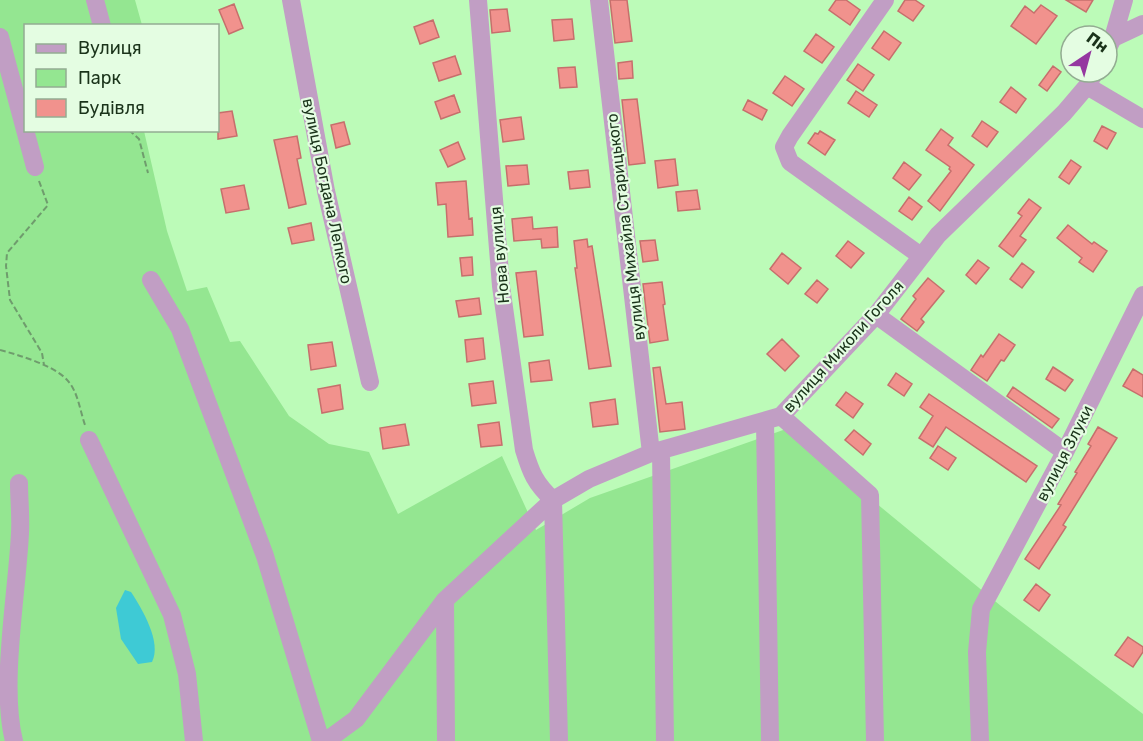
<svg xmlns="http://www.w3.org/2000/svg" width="1143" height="741" viewBox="0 0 1143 741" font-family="Rubik,sans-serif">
<rect width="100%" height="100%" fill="#bcfbb8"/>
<path fill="#94e691" d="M0,0H135L142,25L26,26V130L144,131L167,231L187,291L207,287L230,342L240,341L289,416L329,444L369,452L398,514L502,456L536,530L590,498L786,429L1001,606L1143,714V741H0Z"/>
<path fill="#3ecad5" d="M125,590L131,592C142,609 162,642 152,662L138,664L121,639L116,608Z"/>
<path fill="#f1928d" stroke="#c66f6c" stroke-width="1.5" d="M610,0H627L632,41L615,43Z
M836,0H846L860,10L850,25L829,10Z
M905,0H915L924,6L913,21L898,11Z
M1066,0H1093L1086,12Z
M234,4L243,28L229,34L219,10Z
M1041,5L1057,16L1036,44L1011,26L1025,6L1034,13Z
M507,9L510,31L492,33L490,10Z
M572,19L574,39L554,41L552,20Z
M433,20L439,37L420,44L414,27Z
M884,31L901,43L889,60L872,48Z
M816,34L834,47L822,63L804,51Z
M455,56L461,74L439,81L433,63Z
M632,61L633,78L619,79L618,63Z
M858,64L874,75L863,91L847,80Z
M1053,66L1061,72L1047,91L1039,85Z
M575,67L577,87L560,88L558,68Z
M785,76L804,89L792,106L773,93Z
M1011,87L1026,99L1016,113L1000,102Z
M856,91L877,105L869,117L848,103Z
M454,95L460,112L441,119L435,102Z
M637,99L645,163L629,165L622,100Z
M748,100L767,110L762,120L743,110Z
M232,111L237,136L218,139V113Z
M521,117L524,139L503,142L500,120Z
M982,121L998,132L987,147L972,136Z
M344,122L350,144L336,148L331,125Z
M1102,126L1116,133L1107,149L1094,141Z
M941,129L953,138L948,145L974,165L940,211L928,201L951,171L949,169L950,167L926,150Z
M820,131L835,140L825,155L808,143L815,133L818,134Z
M297,136L301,158L297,159L306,204L289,208L274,140Z
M458,142L465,159L448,167L440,150Z
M675,159L678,185L658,188L655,161Z
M1071,160L1081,167L1069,184L1059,177Z
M904,162L921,175L909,190L893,178Z
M527,165L529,184L508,186L506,166Z
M588,170L590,187L570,189L568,172Z
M466,181L469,219L472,218L473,235L448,237L446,204L438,205L436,183Z
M244,185L249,209L226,213L221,189Z
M697,190L700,209L678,211L676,192Z
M909,197L922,207L912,220L899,211Z
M1029,199L1041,208L1020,236L1026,240L1013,257L999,246L1022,216L1018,213Z
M532,217L533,229L557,227L558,247L542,248L541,239L514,241L512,219Z
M311,223L314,240L292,244L288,228Z
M1068,225L1092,244L1094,242L1107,251L1093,272L1079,262L1082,258L1057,238Z
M587,239L588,247L592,246L611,366L589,369L575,268H577L574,241Z
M655,240L658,260L643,262L640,241Z
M848,241L864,253L851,268L836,256Z
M782,253L801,268L788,284L770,269Z
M472,257L473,275L462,276L460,258Z
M978,260L989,268L976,284L966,275Z
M1022,263L1034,272L1022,288L1010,279Z
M536,271L543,335L524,337L516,273Z
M928,278L944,291L921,319L924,322L917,331L901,319L916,299L913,296Z
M817,280L828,289L817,303L805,294Z
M662,282L665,304L663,305L668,340L650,343L643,284Z
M479,298L481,314L459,317L456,301Z
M999,334L1015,345L1004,361L1001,360L987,381L971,370L981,355L983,357Z
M483,338L485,359L467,362L465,340Z
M782,339L799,356L785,371L767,354Z
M332,342L336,366L311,370L308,345Z
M549,360L552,380L531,382L529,363Z
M660,367L666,404L682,402L685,429L660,432L653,368Z
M1053,367L1073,380L1065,391L1046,379Z
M1133,369L1143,375V397L1123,386Z
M896,373L912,384L904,396L888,385Z
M493,381L496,403L472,406L469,384Z
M340,385L343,409L322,413L318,389Z
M1013,387L1059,419L1052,428L1007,396Z
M846,392L863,404L853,418L836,405Z
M929,394L1037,466L1026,482L946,427L933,447L919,438L933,416L920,407Z
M615,399L618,424L593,427L590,403Z
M499,422L502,445L481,447L478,425Z
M405,424L409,445L383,449L380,428Z
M1098,427L1117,438L1063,525L1066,527L1039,569L1025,559L1061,505L1058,504L1077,473L1075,472L1091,446L1088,444Z
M854,430L871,444L863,455L845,440Z
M938,446L956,458L948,470L930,458Z
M1036,584L1050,595L1039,611L1024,600Z
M1128,637L1143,647V652L1133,667L1115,655Z"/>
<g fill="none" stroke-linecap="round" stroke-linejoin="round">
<path stroke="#6f9c6d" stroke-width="2" stroke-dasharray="6 3" stroke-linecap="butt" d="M129,130L139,139L148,173
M39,181L48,205L7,253L6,266L10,300L42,353L44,365
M0,350C19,355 56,366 68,381C78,392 80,411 85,425"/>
<path stroke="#c19ec4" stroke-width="18" d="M95,0L102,26
M291,0L326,191L370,382
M478,0L501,286L524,450C531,473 535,483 553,500
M599,0L651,453
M885,0L790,136L784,147L790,162L921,256
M0,37L35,167
M1113,38L1143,24
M1107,50L1113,38L1124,0
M1087,86L1143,119
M151,280L180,329L265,556L321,741
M876,315L1065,452
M781,416L870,495L875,741
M765,421L770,741
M89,440L172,615L187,674L194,741
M661,451L665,741
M553,500L559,741
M445,600L446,741
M14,741C0,686 17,594 20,533C21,516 19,499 19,483
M326,741L356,719L445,600L553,500L589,479L651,453L781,416L876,315L938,235L1064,113L1087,86L1095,72
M980,741L977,652L981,609L1065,452L1143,295"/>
</g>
<g text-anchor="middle" stroke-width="4.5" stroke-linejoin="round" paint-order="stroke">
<g font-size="16" fill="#1a331a" stroke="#e4fde2">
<text transform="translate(328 191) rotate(78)" y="6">вулиця Богдана Лепкого</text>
<text transform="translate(625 227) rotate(-97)" y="6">вулиця Михайла Старицького</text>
<text transform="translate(499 255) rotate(-95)" y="6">Нова вулиця</text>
<text transform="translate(843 346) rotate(-48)" y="6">вулиця Миколи Гоголя</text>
<text transform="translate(1064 453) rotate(-63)" y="6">вулиця Злуки</text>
</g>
</g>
<rect x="24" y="24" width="195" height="108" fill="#e4fde2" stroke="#93ac92" stroke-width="1.5"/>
<rect x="36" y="44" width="30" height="9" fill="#c19ec4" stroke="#93ac92" stroke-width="1.5"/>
<text x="78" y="54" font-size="18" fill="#1a331a">Вулиця</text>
<rect x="36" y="69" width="30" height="18" fill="#94e691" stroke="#93ac92" stroke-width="1.5"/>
<text x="78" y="84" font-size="18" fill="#1a331a">Парк</text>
<rect x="36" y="99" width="30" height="18" fill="#f1928d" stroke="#93ac92" stroke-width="1.5"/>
<text x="78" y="114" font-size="18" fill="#1a331a">Будівля</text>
<g transform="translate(1089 54) rotate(36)"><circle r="28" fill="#e4fde2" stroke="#93ac92" stroke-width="1.5"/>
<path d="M0-4.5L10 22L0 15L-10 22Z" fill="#9537a0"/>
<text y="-9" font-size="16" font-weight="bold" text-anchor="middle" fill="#1a331a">Пн</text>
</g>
</svg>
